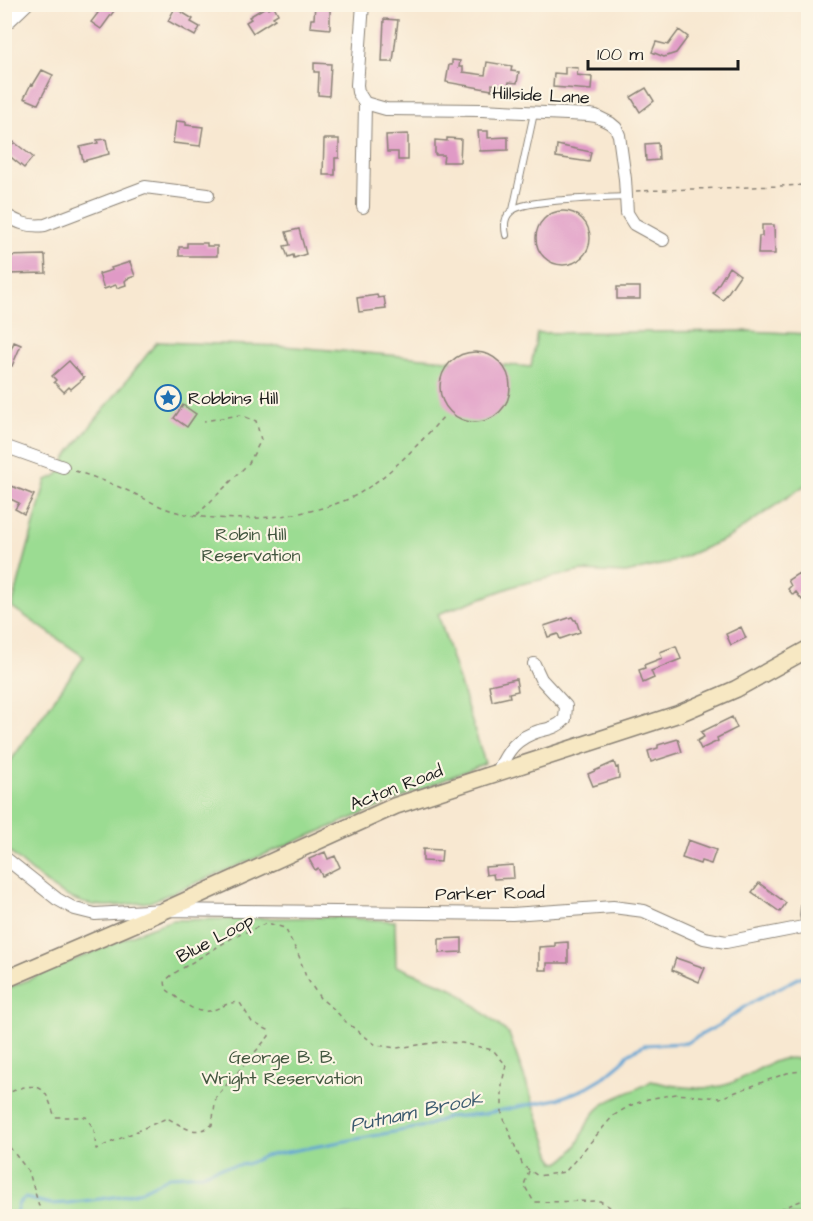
<svg xmlns="http://www.w3.org/2000/svg" width="813" height="1221" viewBox="0 0 813 1221" font-family="'Architects Daughter',sans-serif">
<rect width="100%" height="100%" fill="#fcf5e5"/>
<filter id="ink" filterUnits="userSpaceOnUse"><feTurbulence type="fractalNoise" baseFrequency=".0167" numOctaves="2"/><feDisplacementMap in="SourceGraphic" scale="12" xChannelSelector="R" yChannelSelector="G"/><feConvolveMatrix kernelMatrix="1 2 1 2 8 2 1 2 1" color-interpolation-filters="sRGB"/></filter>
<filter id="wash" filterUnits="userSpaceOnUse"><feTurbulence type="fractalNoise" baseFrequency=".008" numOctaves="4" result="noise"/><feDisplacementMap in="SourceGraphic" scale="24" xChannelSelector="R" yChannelSelector="G"/><feGaussianBlur stdDeviation="1.35" result="paint"/><feColorMatrix in="noise" values="0 0 0 0 0 0 0 0 0 0 0 0 0 0 0 0 0 1.4 0 .05"/><feComposite in="paint" operator="in"/></filter>
<g filter="url(#wash)">
<rect width="100%" height="100%" fill="#f8e8d1"/>
<path fill="#9bdc92" stroke="#5c7c57" stroke-width="1.5" d="M748,331L808,334V483L728,538L672,562L626,573L581,571L517,585L438,614L485,763L150,902C136,903 122,906 108,906C66,908 34,873 5,848V769L84,657L12,607L46,480C59,476 64,471 66,457L157,342L283,346L531,367L537,333Z
M333,917L395,921L396,966L454,989L509,1034L554,1162L559,1163C584,1147 580,1127 597,1110C609,1097 636,1092 651,1081C673,1086 699,1091 721,1086C751,1080 778,1046 808,1063V1216H5L4,990L149,928L173,920Z"/>
<g fill="none" stroke-linecap="round" stroke-linejoin="round">
<path stroke="#5ea3d3" stroke-width="3" d="M15,1216L19,1203L25,1198L51,1204L68,1203L122,1196L141,1191L171,1176L202,1174L217,1168L247,1164L265,1156L426,1126L448,1117L483,1114L557,1099L582,1090L604,1077L622,1062L628,1054L644,1045L686,1043L721,1024L744,1007L771,992L808,973"/>
</g>
<g id="blocks">
<path fill="#e09ac6" d="M100,4H119L101,29L91,22L98,13L95,11Z
M315,4H329L330,6V29L310,27L311,19H314Z
M267,6L269,9L274,6L278,14L273,17L275,19L253,33L246,22L251,19L249,17Z
M175,8L193,19L191,22L200,27L195,36L168,21Z
M384,19L398,20L393,62H382Z
M679,30L688,37L676,53L664,57L652,52L656,42L668,45Z
M452,60L460,61L459,67H463V72L485,75L487,62L512,66L511,71L519,72L517,83L509,82L508,86L492,84V90L446,82L449,65H452Z
M314,63L331,64L329,96L318,95L319,72H314Z
M565,67L578,68L577,75L592,77L591,90L553,87L554,73L565,74Z
M42,70L53,75L38,104L24,98L31,84L33,85Z
M646,88L654,101L640,112L631,97Z
M176,121L186,122V125L203,127L200,146L173,143Z
M478,131H488V138L508,137V150L480,151Z
M408,134V160H398V152H387L386,135Z
M447,138L461,139L460,162H443L444,155H435V140L447,141Z
M106,139L109,154L83,161L80,147L98,143L97,140Z
M324,139H339V158H335V175H323Z
M14,142L33,157L24,168L6,153Z
M658,143L659,160L646,161L645,144Z
M557,145L591,152L589,162L556,157Z
M536 238a27 27 0 1 1 54 0a27 27 0 1 1-54 0Z
M762,225H774L775,254H758L759,236H762Z
M299,229L306,254L294,258L293,255L288,257L284,246L290,245L286,232Z
M187,243H207V246H217V256H179V247H187Z
M45,255L46,273L7,274L6,256Z
M130,262L135,276L127,279L125,281L126,285L117,288L116,285L104,289L99,274L112,270L111,268Z
M729,267L740,275L723,300L713,293Z
M617,287H640V299H617Z
M377,295L378,298L384,297L386,309L359,312L357,298Z
M14,342L21,345L12,366L4,363V350L10,352Z
M440 387a35 35 0 1 1 70 0a35 35 0 1 1-70 0Z
M69,361L84,378L71,389L69,387L64,392L54,382L56,380L52,376Z
M183,405L196,414L187,427L174,418Z
M4,483L34,495L24,514L15,509L19,503L4,496Z
M799,573L808,586V595L802,600L796,592L793,595L788,589L791,586L788,580Z
M572,617L574,620H576L580,632L560,639L558,634L548,637L544,626Z
M741,627L746,638L731,645L726,634Z
M676,646L681,659L651,671L654,678L643,683L639,670L645,668L644,665L662,658L660,652Z
M516,679L518,691L509,693L510,697L492,701L489,685Z
M732,717L737,728L717,738L718,741L701,749L697,741L704,737L701,732Z
M678,739L682,752L651,762L648,751L658,748V745Z
M614,762L616,768L618,767L619,778L593,786L588,774Z
M688,840L716,850L711,864L701,861L700,864L682,858Z
M423,849L442,850L441,862L423,861Z
M325,852L328,859L335,856L340,867L322,876L318,868L315,870L309,859Z
M513,865L514,878L494,879L493,874L486,875L485,867Z
M759,883L786,903L780,912L752,892Z
M462,938V952L439,953V939Z
M568,942V963H547V970H539V947L555,946V943Z
M676,958L705,968L699,982L672,970Z"/>
</g>
</g>
<g filter="url(#ink)">
<use href="#blocks" fill-opacity="0" stroke="#8a8276" stroke-width="1.5"/>
<g fill="none" stroke-linecap="round" stroke-linejoin="round">
<defs>
<path id="lane" d="M513,210L534,113
M506,235C504,225 504,216 513,210C527,199 605,198 626,197"/>
<path id="street" d="M4,26L27,4
M365,103L386,109L482,110L589,115L596,116L610,123L616,128L619,135L625,179L627,213L634,224L663,240
M363,207L365,103L358,92L357,85L363,4
M4,214C18,223 29,227 45,225L145,187L208,195
M4,446L63,467
M498,771C508,750 516,738 539,731C549,729 558,727 565,719L566,706L541,679L534,664
M4,857L57,899L75,909L95,914L164,910L512,914L613,907L644,911L704,938L726,942L808,926
M808,899L806,915L808,923"/>
<path id="secondary" d="M4,980L141,921L395,806L678,714L736,689L808,649"/>
</defs>
<use href="#lane" stroke="#8a8276" stroke-width="8"/>
<use href="#street" stroke="#8a8276" stroke-width="14"/>
<use href="#secondary" stroke="#8a8276" stroke-width="19"/>
<path stroke="#8a8276" stroke-width="1.5" stroke-dasharray="4.5 4.5" stroke-linecap="butt" d="M636,191L808,185
M75,471C95,477 115,485 135,494C150,501 165,510 181,513C229,525 317,518 360,493C392,473 419,444 444,416
M197,515L249,463L261,440L256,421L240,415L204,421
M4,1096C14,1089 36,1080 45,1093C50,1100 52,1110 55,1117H86L94,1129L96,1149L167,1118C185,1127 193,1137 212,1125L216,1097L269,1036L268,1030L252,1022L240,1003C228,1000 220,1010 208,1011C193,1014 177,997 166,989L165,981L173,974L232,938L267,923L285,928L299,956L306,977L320,998L334,1009L346,1022L376,1045L397,1048L440,1042L462,1043L493,1050L506,1065L502,1083V1114L523,1166L538,1176L565,1172L613,1116L629,1106L648,1099L676,1094L720,1098L787,1073L808,1070
M4,1140L29,1172L42,1216
M529,1171L524,1185L534,1202L600,1201L625,1216
M763,1216L808,1198"/>
<use href="#lane" stroke="#fff" stroke-width="6"/>
<use href="#street" stroke="#fff" stroke-width="12"/>
<use href="#secondary" stroke="#f7e8c3" stroke-width="16"/>
</g>
</g>
<defs>
<symbol id="sight-ring" viewBox="-11 -11 22 22"><circle r="9.5" fill="#fcf5e5" stroke="#1f6fb2" stroke-width="1.5"/><path d="M0-6L1.8-2.2L6-1.7L2.9 1.2L3.7 5.4L0 3.3L-3.7 5.4L-2.9 1.2L-6-1.7L-1.8-2.2Z" fill="#1f6fb2"/></symbol>
</defs>
<g fill-rule="evenodd">
<use href="#sight-ring" x="153" y="383" width="30" height="30"/>
</g>
<g text-anchor="middle" stroke-width="4.5" stroke-linejoin="round" paint-order="stroke">
<g font-size="18" fill="#1c1c1c" stroke="#fcf5e5">
<text transform="translate(541 95) rotate(3)" y="6">Hillside Lane</text>
<text transform="translate(396 787) rotate(-21)" y="6">Acton Road</text>
<text transform="translate(490 893) rotate(-1)" y="6">Parker Road</text>
<text transform="translate(215 938) rotate(-28)" y="6">Blue Loop</text>
</g>
<g font-size="18" fill="#1c1c1c" stroke="#fcf5e5" text-anchor="start">
<text x="188" y="404">Robbins Hill</text>
</g>
<g font-size="18" fill="#42563f" stroke="#fcf5e5">
<text x="251" y="540">Robin Hill<tspan x="251" dy="21">Reservation</tspan></text>
<text x="282" y="1063">George B. B.<tspan x="282" dy="21">Wright Reservation</tspan></text>
</g>
<g font-size="20" font-style="italic" fill="#3a596e" stroke="#fcf5e5">
<text transform="translate(416 1111) rotate(-12)" y="7">Putnam Brook</text>
</g>
</g>
<rect width="813" height="1221" fill="none" stroke="#fcf5e5" stroke-width="24"/>
<path d="M588 60v9h150v-9" fill="none" stroke="#1c1c1c" stroke-width="3"/>
<text x="597" y="60" font-size="18" fill="#1c1c1c" stroke="#fcf5e5" stroke-width="4.5" paint-order="stroke">100 m</text>
</svg>
